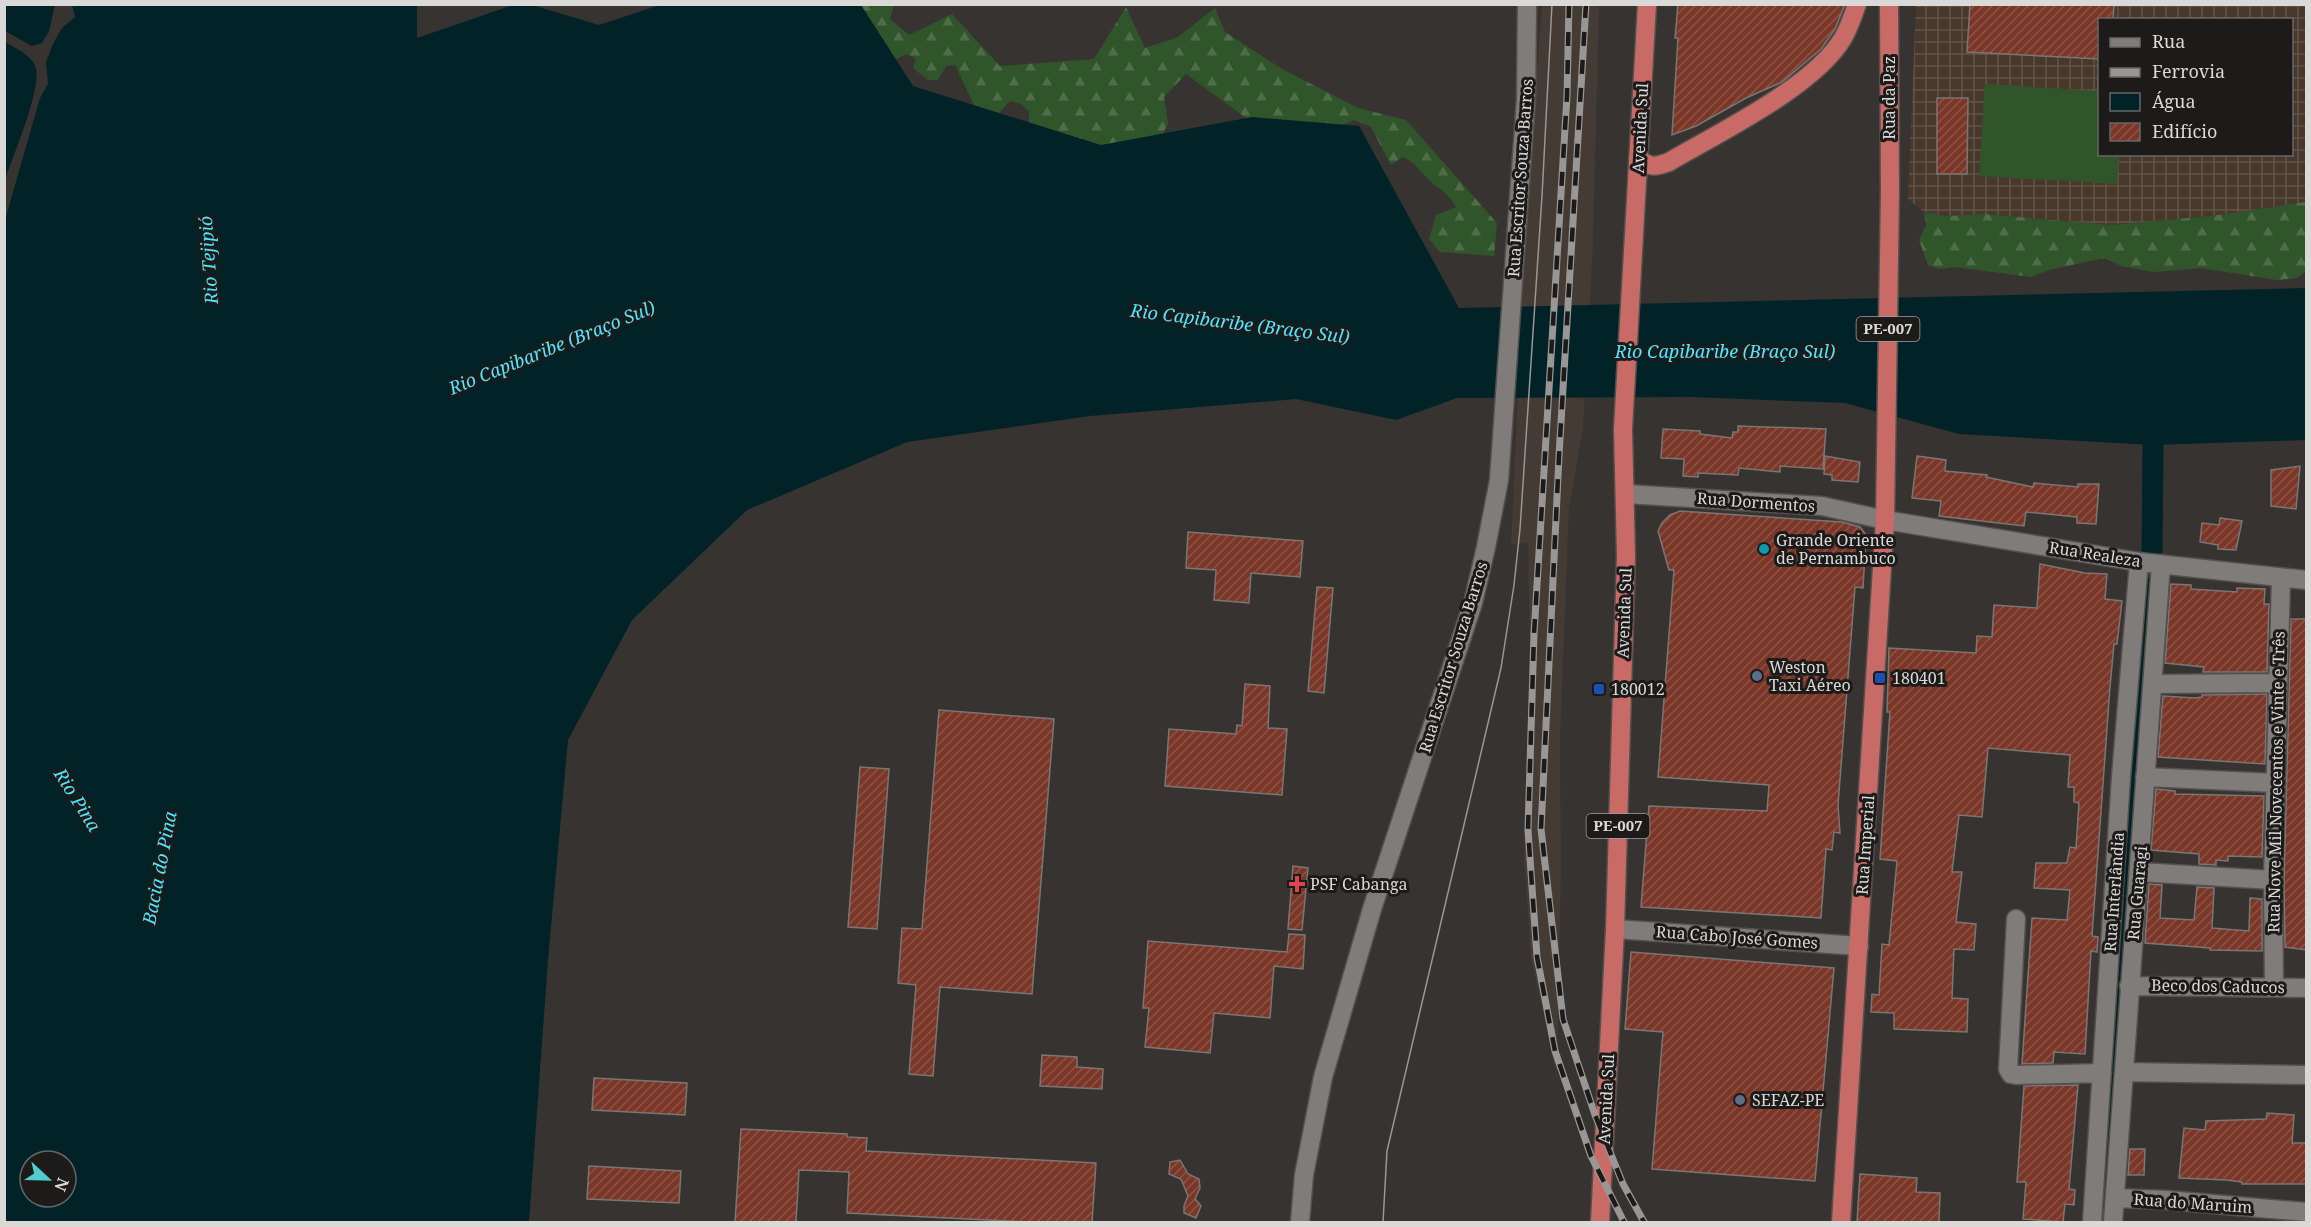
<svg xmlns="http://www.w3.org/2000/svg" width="2311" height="1227" viewBox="0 0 2311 1227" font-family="'Noto Serif',serif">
<defs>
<pattern id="industrial-grid" width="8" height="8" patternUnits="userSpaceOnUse" patternTransform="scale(1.5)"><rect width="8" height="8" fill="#48382c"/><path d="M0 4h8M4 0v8" fill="none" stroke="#62544a"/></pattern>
<pattern id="forest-firs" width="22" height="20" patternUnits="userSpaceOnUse" patternTransform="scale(1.5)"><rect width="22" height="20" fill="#31552a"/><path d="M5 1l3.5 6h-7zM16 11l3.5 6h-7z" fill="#4e6d48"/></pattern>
<pattern id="building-hatch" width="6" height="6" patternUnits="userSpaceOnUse" patternTransform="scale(1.5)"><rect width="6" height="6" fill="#7a3728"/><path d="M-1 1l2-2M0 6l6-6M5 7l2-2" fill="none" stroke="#8c5346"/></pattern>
</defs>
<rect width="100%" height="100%" fill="#363330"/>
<path fill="#433b34" d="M1542,5H1599L1593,244L1583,430L1569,508L1560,740L1561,867L1557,1074L1531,958L1524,856L1530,649L1528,543L1511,545L1526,215Z"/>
<path fill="url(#industrial-grid)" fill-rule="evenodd" d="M1916,5H2306V202L2211,216L2110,225L1984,214L1946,216L1924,212L1908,199ZM2100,20H2292V154H2100Z"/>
<path fill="url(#forest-firs)" d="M854,5H894L890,19L909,35L952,14L1000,66L1094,59L1126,7L1145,48L1178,37L1215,8L1225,32L1282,69L1358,108L1406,120L1497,223L1494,256L1440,252L1429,239L1436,215L1456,207C1448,192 1435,187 1425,176C1415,166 1417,164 1403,157L1391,165L1371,127L1354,120L1343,125L1313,122L1251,130L1246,118L1186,74L1164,97L1168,124L1163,133L1119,161L1029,122V112L1021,104L1010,101L999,113H985L974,105L955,65L946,66L938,80H928L913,68L916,59L906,54L896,59L886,54Z
M2306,202V271L2297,278L2277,280L2201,268L2154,272L2121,266L2104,258L2049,270L2031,277L1955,267L1939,269L1928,265L1919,240L1926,225L1924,212L1946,216L1984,214L2110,225L2211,216Z"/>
<path fill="#31552a" d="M1985,84L2099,91L2100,154L2119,155L2117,184L1979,176Z"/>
<path fill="#012328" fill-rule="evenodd" d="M4,5H55L49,31L42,43L32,46L5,31Z
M72,5H417V38L513,5H532L599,25L660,5H861L913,86L1101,145L1252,117L1359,126L1459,308L2306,288V440L2153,445L1959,434L1845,403L1691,397L1457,398L1396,420L1296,399L1090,416L907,442L747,510L632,620L568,740L548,960L529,1222H5V220L40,98L48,84L46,62L53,44L62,28L75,17ZM30,1161H66V1197H30Z
M5,42C15,48 32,55 36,68C41,92 13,155 5,180Z"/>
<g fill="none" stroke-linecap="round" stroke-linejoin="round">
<path stroke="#012328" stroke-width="21" d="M2152,552L2153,445
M2104,1222L2149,588"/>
</g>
<path fill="url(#building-hatch)" stroke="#7b7675" stroke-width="1.5" d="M1678,4H1845L1835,29L1821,49L1782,82L1746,98L1696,126L1672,135L1678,38H1675Z
M1970,4H2114L2113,20H2100V59L1967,52Z
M1937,98H1968L1967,174H1937Z
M1738,426L1826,429L1823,469L1780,466V472L1739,468L1738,475L1698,473V477L1683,476L1684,459L1661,458L1663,429L1700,431V434L1732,438L1733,432H1738Z
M1825,456L1860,462L1858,482L1832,480V475L1824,474Z
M1917,456L1946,460L1945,471L1987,475L1986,477L2033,487L2034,483L2078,487V484H2099L2096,524L2077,523V517L2026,512L2024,526L1939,516L1941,501L1912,498Z
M2300,466L2296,509L2271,506V470Z
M1680,511L1842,522L1860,527L1866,535L1863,588L1855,587L1838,805L1840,833L1834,832L1832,850L1826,849L1821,918L1641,907L1649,806L1767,811L1769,785L1658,777L1674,570H1669L1658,531L1662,523L1670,515Z
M2220,518L2242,521L2236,550L2218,549V545L2200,542L2202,523L2219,525Z
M1188,532L1303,541L1300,577L1251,573L1249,603L1214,600L1216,570L1186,568Z
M2040,564L2085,573L2107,574L2105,599L2122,601L2117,644H2114L2110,687L2092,936L2098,937L2097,952L2091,951L2085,1054L2054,1052L2053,1063L2022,1064L2032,918L2067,920L2070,890L2034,888L2036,863H2067L2070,847L2076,848L2079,803L2074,802V787H2068L2070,755L1988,748L1982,817L1959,815L1952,872H1962L1956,922L1976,924L1974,950L1954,949L1952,998L1968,999L1967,1032L1894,1029V1013L1871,1012L1872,994L1879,995L1882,944L1889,945L1897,861L1880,859L1890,712H1887L1889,648L1976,653L1977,636L1992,637L1994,605L2037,608Z
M2171,584L2191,585V589L2237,592V588L2265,589L2264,604H2269L2267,672H2203L2204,667L2165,663Z
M1317,587L1333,588L1324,693L1308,691Z
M2291,619H2307V950L2285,947L2284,880Z
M1245,684L1270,686L1268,728L1287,729L1282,795L1165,786L1169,729L1236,734L1237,725L1242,726Z
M2267,694L2265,764L2158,757L2163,696L2195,698L2202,697V695Z
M939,710L1054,719L1032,994L940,987L933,1076L909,1074L916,985L898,983L902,928L922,929Z
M860,767L889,769L877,929L848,927Z
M2156,789L2175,791V794L2264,796L2262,857L2228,856V861L2216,860V865L2199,864V854L2151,850Z
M1293,866L1308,868L1302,930L1288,929Z
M2149,884L2162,885L2160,918L2194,920L2197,887L2214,888L2212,928L2249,931L2250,898L2262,899V951L2210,950V948L2145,943Z
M1289,934L1305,935L1303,969L1274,966L1270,1018L1214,1013L1210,1053L1145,1047L1149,1008H1143L1148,941L1287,952Z
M1631,952L1834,968L1815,1181L1652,1169L1663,1032L1625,1029Z
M1042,1055L1077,1057V1067L1103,1069L1102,1089L1040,1086Z
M594,1078L687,1083L685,1115L592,1110Z
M2078,1085L2069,1189L2075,1190L2074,1205L2065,1204L2063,1222L2023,1219L2026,1182H2017L2024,1086Z
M2267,1113L2294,1115L2292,1143H2306V1184H2242V1182L2226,1180L2179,1178L2184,1128L2205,1130L2206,1121L2266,1119Z
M741,1129L847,1134V1137L867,1138L866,1151L1096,1163L1092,1222H1028L847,1213L849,1172L799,1170L796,1222H735Z
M2130,1149H2145L2144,1175H2128Z
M1180,1160L1188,1174L1199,1179L1200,1188L1195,1199L1201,1206L1196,1218L1184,1213V1206L1188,1196L1181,1179L1169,1174L1170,1162Z
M589,1166L681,1171L679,1203L587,1199Z
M1860,1174L1917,1178L1916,1192L1940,1193L1939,1222H1857Z"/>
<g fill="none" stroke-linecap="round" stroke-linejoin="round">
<defs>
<path id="minor" d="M1626,494L1822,506L1885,520L2139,562L2306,580
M2153,684L2277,683
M2145,777L2276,783
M2139,872L2273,880
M2016,919L2008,1069L2011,1074L2016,1075L2102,1073
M1615,929L1859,946
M2129,986L2306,988
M2274,987L2273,880L2281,578
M2124,1072L2306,1075
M2115,1198L2167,1200L2306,1212
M1300,1222L1304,1175L1323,1077L1372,909L1473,603L1486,547L1499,480L1526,99L1527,4
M2092,1222L2121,777L2139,562
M2113,1222L2161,564"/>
<path id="trunk" d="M1638,158C1649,168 1656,167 1669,162C1718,133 1814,87 1843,38C1849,28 1853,16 1857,4
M1600,1222L1615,929L1626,556L1623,429L1647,4
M1841,1222L1885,520L1890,191L1889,4"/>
</defs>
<use href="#minor" stroke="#53504e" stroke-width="21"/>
<use href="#trunk" stroke="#53504e" stroke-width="21"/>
<use href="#minor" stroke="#7f7c79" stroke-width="18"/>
<use href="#trunk" stroke="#c86a66" stroke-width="18"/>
<path stroke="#999795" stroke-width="1.5" d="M1383,1222L1387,1151L1501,668L1514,585L1520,529L1542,196L1552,4"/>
<defs>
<path id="rail" d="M1569,4L1567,96L1534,634L1528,830L1537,957L1555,1051L1591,1156L1624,1222
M1586,4L1559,456L1541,829L1563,1019L1595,1115L1623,1184L1644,1222"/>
</defs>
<use href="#rail" stroke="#999795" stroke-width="7"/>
<use href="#rail" stroke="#1c1b1a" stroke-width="4.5" stroke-dasharray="14" stroke-linecap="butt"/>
</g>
<circle fill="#0f9aa8" stroke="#1c1b1a" stroke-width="2" cx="1764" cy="549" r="6"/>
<g fill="#5c6f8a" stroke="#1c1b1a" stroke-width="2">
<circle cx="1757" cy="676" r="6"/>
<circle cx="1740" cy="1100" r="6"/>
</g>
<g fill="#1a4fb4" stroke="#1c1b1a" stroke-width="2">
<rect x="1874" y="672" width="12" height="12" rx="3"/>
<rect x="1593" y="683" width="12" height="12" rx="3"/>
</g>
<path fill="#e0444e" stroke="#1c1b1a" stroke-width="2" d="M1294 875h6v6h6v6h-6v6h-6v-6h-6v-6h6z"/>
<g text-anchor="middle" stroke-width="6" stroke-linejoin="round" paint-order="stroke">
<g fill="#1c1b1a" stroke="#a2a09f" stroke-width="1.5">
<rect x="1856.5" y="317" width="63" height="24" rx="4.5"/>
<rect x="1586.5" y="814" width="63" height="24" rx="4.5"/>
</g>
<g font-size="15" font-weight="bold" fill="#dbd9d8">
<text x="1888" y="334">PE-007</text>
<text x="1618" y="831">PE-007</text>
</g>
<g font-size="16" fill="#dbd9d8" stroke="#1c1b1a">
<text transform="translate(1889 98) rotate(-90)" y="6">Rua da Paz</text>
<text transform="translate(1640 128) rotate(-87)" y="6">Avenida Sul</text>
<text transform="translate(1520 178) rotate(-86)" y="6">Rua Escritor Souza Barros</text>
<text transform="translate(1756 502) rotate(4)" y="6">Rua Dormentos</text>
<text transform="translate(2095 554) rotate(9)" y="6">Rua Realeza</text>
<text transform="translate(1624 613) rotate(-88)" y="6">Avenida Sul</text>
<text transform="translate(1453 657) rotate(-73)" y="6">Rua Escritor Souza Barros</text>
<text transform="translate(2276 782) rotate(-89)" y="6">Rua Nove Mil Novecentos e Vinte e Três</text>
<text transform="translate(1865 845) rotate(-86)" y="6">Rua Imperial</text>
<text transform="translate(2114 892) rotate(-86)" y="6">Rua Interlândia</text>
<text transform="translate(2137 893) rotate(-85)" y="6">Rua Guaragi</text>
<text transform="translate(1737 937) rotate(4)" y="6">Rua Cabo José Gomes</text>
<text transform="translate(2218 986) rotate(1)" y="6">Beco dos Caducos</text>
<text transform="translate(1606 1099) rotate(-87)" y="6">Avenida Sul</text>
<text transform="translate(2193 1203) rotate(4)" y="6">Rua do Maruim</text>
</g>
<g font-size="16" fill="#dbd9d8" stroke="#1c1b1a" text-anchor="start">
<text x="1776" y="546">Grande Oriente<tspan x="1776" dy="18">de Pernambuco</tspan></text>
<text x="1769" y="673">Weston<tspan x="1769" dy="18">Taxi Aéreo</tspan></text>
<text x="1892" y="684">180401</text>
<text x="1611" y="695">180012</text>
<text x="1310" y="890">PSF Cabanga</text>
<text x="1752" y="1106">SEFAZ-PE</text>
</g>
<g font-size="18" font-style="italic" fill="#4fe6fe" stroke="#1c1b1a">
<text transform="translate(209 260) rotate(-94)" y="6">Rio Tejipió</text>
<text transform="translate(1240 324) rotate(7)" y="6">Rio Capibaribe (Braço Sul)</text>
<text transform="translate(552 348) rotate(-22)" y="6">Rio Capibaribe (Braço Sul)</text>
<text x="1725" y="358">Rio Capibaribe (Braço Sul)</text>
<text transform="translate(77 800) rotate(58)" y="6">Rio Pina</text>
<text transform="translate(160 868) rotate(-79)" y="6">Bacia do Pina</text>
</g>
</g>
<rect width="2311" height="1227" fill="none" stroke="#dbd9d8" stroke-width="12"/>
<rect x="2098" y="18" width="195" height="138" fill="#1c1b1a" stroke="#686766" stroke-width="1.5"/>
<rect x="2110" y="38" width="30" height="9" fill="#7f7c79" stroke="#686766" stroke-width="1.5"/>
<text x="2152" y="48" font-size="18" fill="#dbd9d8">Rua</text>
<rect x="2110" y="68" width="30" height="9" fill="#999795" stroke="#686766" stroke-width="1.5"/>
<text x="2152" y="78" font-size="18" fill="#dbd9d8">Ferrovia</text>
<rect x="2110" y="93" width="30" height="18" fill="#012328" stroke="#686766" stroke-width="1.5"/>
<text x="2152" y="108" font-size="18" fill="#dbd9d8">Água</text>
<rect x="2110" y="123" width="30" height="18" fill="url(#building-hatch)" stroke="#686766" stroke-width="1.5"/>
<text x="2152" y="138" font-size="18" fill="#dbd9d8">Edifício</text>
<g transform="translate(48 1179) rotate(112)"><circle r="28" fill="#1c1b1a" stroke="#686766" stroke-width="1.5"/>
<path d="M0-4.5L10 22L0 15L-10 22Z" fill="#52cdcd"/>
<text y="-9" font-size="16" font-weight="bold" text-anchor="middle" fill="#dbd9d8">N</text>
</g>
</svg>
